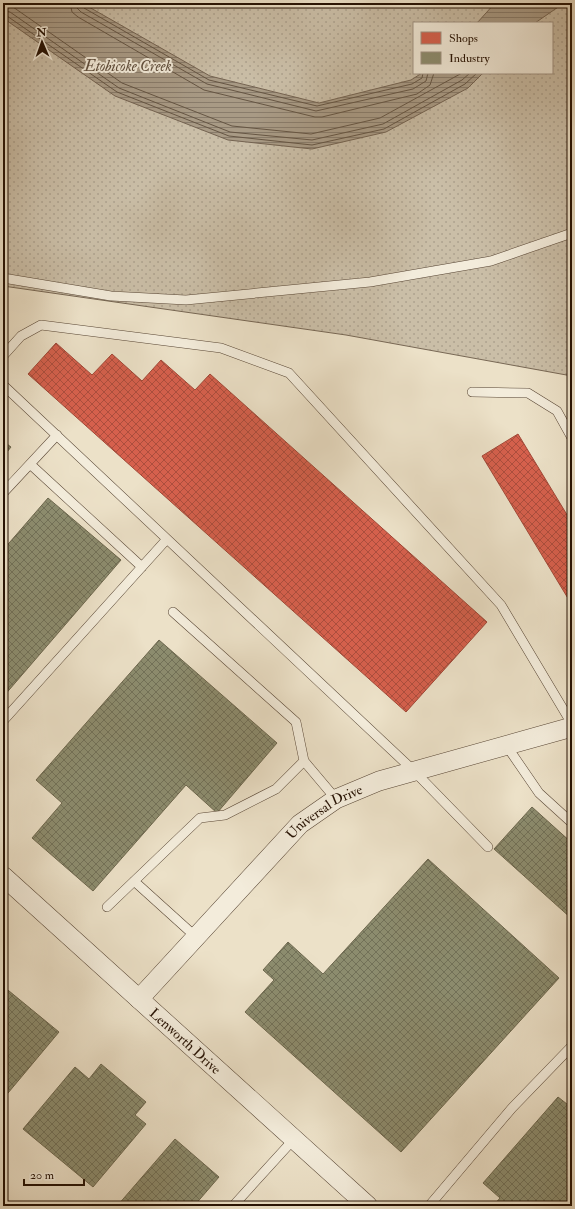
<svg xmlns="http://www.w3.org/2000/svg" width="575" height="1209" viewBox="0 0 575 1209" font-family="'IM FELL Double Pica',serif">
<defs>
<pattern id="grass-dots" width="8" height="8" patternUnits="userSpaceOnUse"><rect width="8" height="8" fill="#cabea7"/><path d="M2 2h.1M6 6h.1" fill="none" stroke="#ada28e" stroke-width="1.8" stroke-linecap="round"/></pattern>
<pattern id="water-rules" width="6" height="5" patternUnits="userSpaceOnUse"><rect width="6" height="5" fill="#a89a85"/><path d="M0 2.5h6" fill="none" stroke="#897c6b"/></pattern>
<pattern id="shops-cross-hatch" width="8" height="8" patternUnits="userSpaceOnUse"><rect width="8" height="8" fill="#d6604d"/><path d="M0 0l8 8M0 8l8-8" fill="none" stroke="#ad4e3e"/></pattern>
<pattern id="industry-cross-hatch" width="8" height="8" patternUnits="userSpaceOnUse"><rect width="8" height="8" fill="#8c8c6e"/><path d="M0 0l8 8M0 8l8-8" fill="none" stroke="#727158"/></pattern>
</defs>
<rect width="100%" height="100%" fill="#ece1c8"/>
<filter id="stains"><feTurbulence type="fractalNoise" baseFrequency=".005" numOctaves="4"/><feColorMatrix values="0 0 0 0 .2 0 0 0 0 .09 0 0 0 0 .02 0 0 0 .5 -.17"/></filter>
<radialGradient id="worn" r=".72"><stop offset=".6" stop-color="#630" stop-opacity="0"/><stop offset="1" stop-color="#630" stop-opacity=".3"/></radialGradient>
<path fill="url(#grass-dots)" stroke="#786855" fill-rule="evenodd" d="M3,3H572V376L346,335L3,286ZM414,23H552V73H414Z"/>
<path fill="url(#water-rules)" stroke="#746351" d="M3,3H82L210,76L319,103L411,80L422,73H483L468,88L386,132L312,149L228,140L115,96L3,18Z
M495,3H564L535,23H477Z"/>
<path fill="url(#shops-cross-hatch)" stroke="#a14837" d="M56,343L92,375L112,354L142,381L161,360L195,390L210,374L487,622L406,712L28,374Z
M518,434L572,523V605L482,456Z"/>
<path fill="url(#industry-cross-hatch)" stroke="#6d674e" d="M3,441L11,447L3,457Z
M48,498L121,560L3,697V550Z
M159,640L277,743L217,813L186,785L93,891L32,838L62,803L36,780Z
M532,807L572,843V919L494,849Z
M428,859L559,978L401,1152L245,1012L274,980L263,970L288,942L323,974Z
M3,986L59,1032L3,1099Z
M101,1064L146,1102L135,1115L146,1124L93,1187L23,1129L75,1067L89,1079Z
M558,1097L572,1108V1206H493L500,1198L483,1183Z
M175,1139L219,1177L194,1206H117Z"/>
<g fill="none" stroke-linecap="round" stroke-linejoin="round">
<path stroke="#665644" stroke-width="1" d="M70,3L72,12L78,17L204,90L315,117H322L417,94L430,85L434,73
M76,3L77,8L81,12L207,84L316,111L413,89L426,81L428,73
M81,3L84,8L209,80L317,106L412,84L422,78L423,73
M3,4L13,7L122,83L232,126L311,134L380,118L462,73
M3,10L10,12L119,88L230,132L312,140L383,124L462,80L470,73
M3,15L7,16L117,92L229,136L312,145L384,129L465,84L477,73"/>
<defs>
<path id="lane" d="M3,278L111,296L186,300L370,282L491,261L572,233
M3,356L21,336L41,325L221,348L289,373L501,605L572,724
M3,385L414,771L488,847
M472,392L528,393L557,411L572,438
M30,464L142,567
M3,493L57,435
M173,612L296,722L304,761L336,799
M3,721L167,539
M506,745L539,793L572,823
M134,881L196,937
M107,907L200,818L225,815L276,789L304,761
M233,1206L294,1139
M429,1206L512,1108L572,1046"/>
<g id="street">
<path id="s1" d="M3,876L368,1206"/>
<path id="s2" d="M139,999L300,824L336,799L379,781L572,727"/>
</g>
</defs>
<use href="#lane" stroke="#574534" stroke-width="10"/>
<use href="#street" stroke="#574534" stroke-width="20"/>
<use href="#lane" stroke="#f3ecdb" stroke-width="9"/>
<use href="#street" stroke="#f3ecdb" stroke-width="19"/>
</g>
<g text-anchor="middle" stroke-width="4" stroke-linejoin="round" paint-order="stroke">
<g font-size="14" fill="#251103" stroke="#f3ecdb">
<text dy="5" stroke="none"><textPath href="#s2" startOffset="265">Universal Drive</textPath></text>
<text dy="5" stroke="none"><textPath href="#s1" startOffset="246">Lenworth Drive</textPath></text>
</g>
<g font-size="15" font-style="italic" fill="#604f3e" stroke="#f3ecdb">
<text x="128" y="71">Etobicoke Creek</text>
</g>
</g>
<rect width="575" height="1209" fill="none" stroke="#ece1c8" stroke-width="16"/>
<rect x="4" y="4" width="567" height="1201" fill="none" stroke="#251103" stroke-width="2"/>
<rect x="8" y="8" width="559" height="1193" fill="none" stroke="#251103"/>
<rect x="413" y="22" width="140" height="52" fill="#f3ecdb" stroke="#a19485"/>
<rect x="421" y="32" width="20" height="12" fill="#d6604d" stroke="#a19485"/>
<text x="449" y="42" font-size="12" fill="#251103">Shops</text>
<rect x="421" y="52" width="20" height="12" fill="#8c8c6e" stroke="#a19485"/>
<text x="449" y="62" font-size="12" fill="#251103">Industry</text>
<g transform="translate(42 42) rotate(358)" stroke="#f3ecdb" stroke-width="3" paint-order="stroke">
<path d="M0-3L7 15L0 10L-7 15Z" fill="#251103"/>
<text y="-6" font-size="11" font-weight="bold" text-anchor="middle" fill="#251103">N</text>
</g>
<path d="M24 1179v6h60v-6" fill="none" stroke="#251103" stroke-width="2"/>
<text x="30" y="1179" font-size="12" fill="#251103" stroke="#f3ecdb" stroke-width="3" paint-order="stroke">20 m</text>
<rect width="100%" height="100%" filter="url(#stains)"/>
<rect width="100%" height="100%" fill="url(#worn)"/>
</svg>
